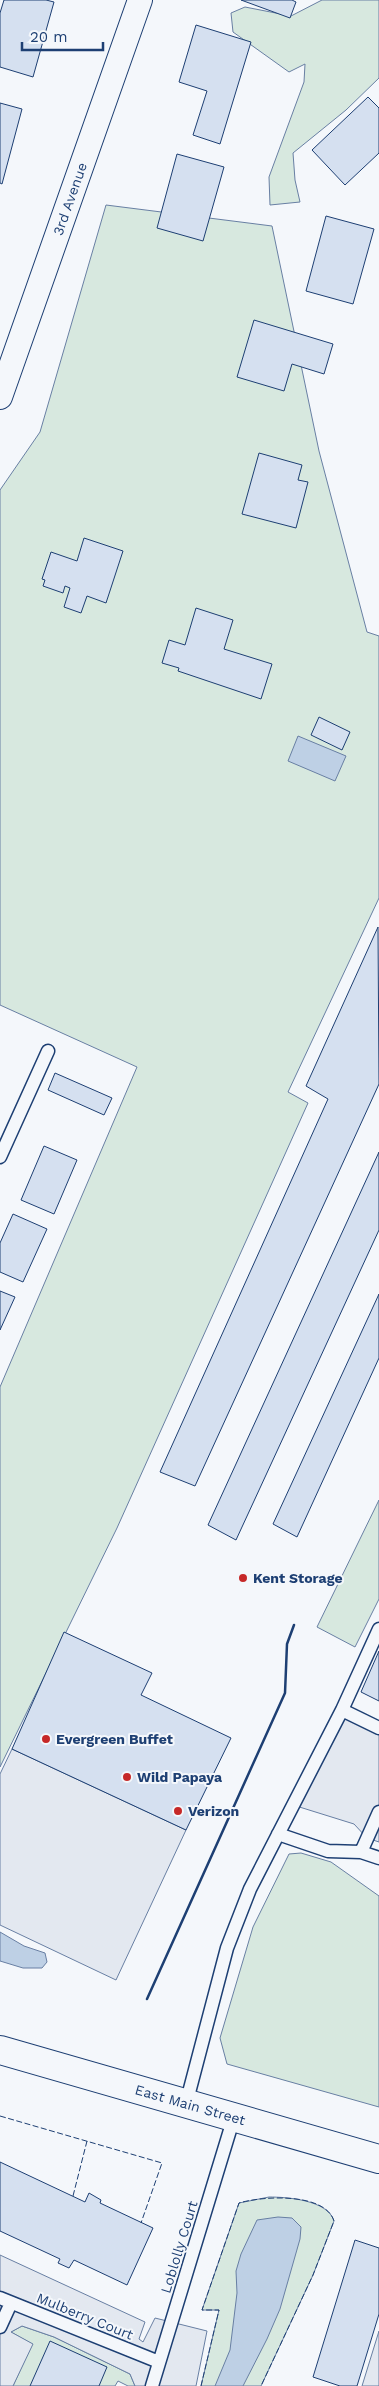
<svg xmlns="http://www.w3.org/2000/svg" width="379" height="2386" viewBox="0 0 379 2386" font-family="'Work Sans',sans-serif">
<rect width="100%" height="100%" fill="#f4f7fb"/>
<path fill="#d7e8df" stroke="#687fa3" d="M322,0H379V78L346,110L293,153L295,180L300,202L270,205L269,177L304,82L305,64L289,72L233,32L231,13L245,7L291,16Z
M106,205L272,226L319,451L367,632L379,636V898L288,1092L308,1103L117,1528L0,1767V1387L137,1067L0,1005V490L40,432Z
M379,1500V1599L355,1647L317,1627Z
M301,1853L331,1862L379,1896V2107L227,2064L220,2038L253,1927L289,1854Z
M269,2197C287,2197 328,2200 334,2221L313,2275L261,2386H201L219,2310H202L239,2203Z
M22,2326L54,2337L130,2374L135,2386H128L118,2381L115,2386H13L32,2344L11,2332Z"/>
<path fill="#e3e8f0" stroke="#687fa3" d="M342,1710L379,1728V1842L367,1838L354,1824L293,1805Z
M12,1749L186,1830L116,1980L0,1925V1774Z
M0,2255L145,2322L139,2339L143,2342L155,2318L207,2331L196,2386H135L130,2374L54,2337L22,2326L11,2332L33,2344L13,2386H0Z
M379,2331V2386H362Z"/>
<path fill="#bed0e5" stroke="#687fa3" d="M298,736L346,756L335,781L288,761Z
M0,1932L24,1946L45,1953L47,1962L42,1968H23L0,1961Z
M278,2217L292,2218L301,2227L300,2239L280,2309L267,2339L243,2386H215L230,2350L237,2293L236,2271L241,2254L257,2220Z"/>
<path fill="#d5e0f0" stroke="#1d3f73" d="M4,0H46L54,2L33,77L0,67V13Z
M241,0H292L296,2L290,18Z
M196,25L251,42L220,144L193,135L207,91L179,82Z
M368,97L379,108V153L345,185L312,150Z
M0,103L22,109L2,184L0,183Z
M177,154L224,167L203,241L157,228Z
M326,216L374,229L353,304L306,291Z
M254,320L333,344L324,374L292,364L284,391L237,377Z
M259,453L302,465L298,480L308,482L296,528L242,514Z
M84,538L123,551L106,603L87,596L81,613L64,607L70,588L65,586L63,593L43,586L45,580L42,579L51,552L77,561Z
M196,608L233,620L224,649L272,664L261,699L178,671L179,668L162,663L169,640L185,645Z
M319,717L350,732L342,750L311,735Z
M378,927L379,1084L195,1486L160,1472L328,1099L306,1086Z
M55,1073L112,1098L104,1115L48,1090Z
M44,1146L77,1160L54,1214L21,1200Z
M379,1152V1230L236,1540L208,1525Z
M13,1214L47,1229L23,1282L0,1272V1243Z
M0,1291L15,1297L0,1330Z
M379,1294V1358L297,1537L273,1524Z
M64,1632L152,1673L141,1695L231,1738L186,1830L12,1749Z
M379,1651V1701L361,1692Z
M0,2162L85,2202L89,2193L101,2200L100,2203L153,2228L127,2285L74,2260L69,2268L58,2263L60,2259L0,2231Z
M355,2240L379,2248V2314L357,2386H340L313,2377Z
M50,2341L107,2367L99,2386H30Z"/>
<g fill="none" stroke-linecap="round" stroke-linejoin="round">
<defs>
<path id="lane" d="M0,1157L48,1051
M342,1710L379,1728
M278,1834L328,1851L361,1852L379,1858
M361,1852L379,1812
M186,2104L227,1948L250,1889L342,1710L379,1629
M0,2298L159,2362
M0,2327L11,2303
M152,2386L234,2117"/>
<g id="street">
<path id="s1" d="M0,397L140,0"/>
</g>
<g id="primary">
<path id="s2" d="M0,2050L379,2159"/>
</g>
</defs>
<use href="#lane" stroke="#1d3f73" stroke-width="15"/>
<use href="#street" stroke="#1d3f73" stroke-width="26"/>
<use href="#primary" stroke="#1d3f73" stroke-width="30"/>
<use href="#lane" stroke="#f4f7fb" stroke-width="12"/>
<use href="#street" stroke="#f4f7fb" stroke-width="24"/>
<use href="#primary" stroke="#f4f7fb" stroke-width="28"/>
<path stroke="#1d3f73" stroke-width="1" stroke-dasharray="6 2.5" stroke-linecap="butt" d="M0,2116L162,2163L141,2223
M73,2196L87,2141
M201,2386L219,2310H202L239,2203C262,2196 325,2192 334,2221L313,2275L261,2386"/>
<path stroke="#1d3f73" stroke-width="2.5" d="M147,1999L285,1693L287,1644L294,1625"/>
</g>
<g fill="#c62828" stroke="#f4f7fb" stroke-width="2">
<circle cx="243" cy="1578" r="5"/>
<circle cx="46" cy="1739" r="5"/>
<circle cx="127" cy="1777" r="5"/>
<circle cx="178" cy="1811" r="5"/>
</g>
<g text-anchor="middle" stroke-width="4" stroke-linejoin="round" paint-order="stroke">
<g font-size="14" fill="#1d3f73" stroke="#f4f7fb">
<text dy="5" stroke="none"><textPath href="#s1" startOffset="210">3rd Avenue</textPath></text>
<text dy="5" stroke="none"><textPath href="#s2" startOffset="198">East Main Street</textPath></text>
<text transform="translate(179 2247) rotate(-73)" y="5">Loblolly Court</text>
<text transform="translate(85 2316) rotate(22)" y="5">Mulberry Court</text>
</g>
<g font-size="14" font-weight="bold" fill="#1d3f73" stroke="#f4f7fb" text-anchor="start">
<text x="253" y="1583">Kent Storage</text>
<text x="56" y="1744">Evergreen Buffet</text>
<text x="137" y="1782">Wild Papaya</text>
<text x="188" y="1816">Verizon</text>
</g>
</g>
<path d="M22 42v8h81v-8" fill="none" stroke="#1d3f73" stroke-width="2.5"/>
<text x="30" y="42" font-size="15" fill="#1d3f73" stroke="#f4f7fb" stroke-width="4" paint-order="stroke">20 m</text>
</svg>
